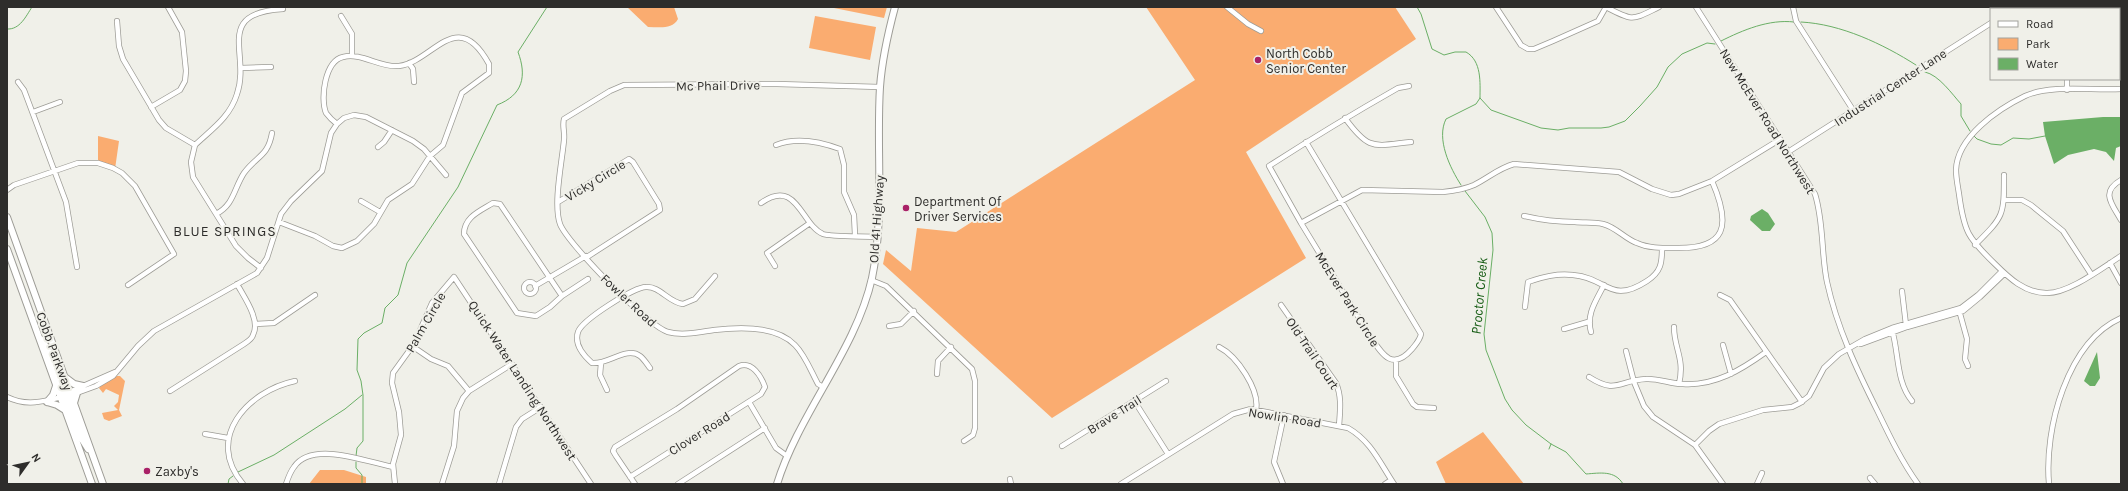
<svg xmlns="http://www.w3.org/2000/svg" width="2128" height="491" viewBox="0 0 2128 491" font-family="Karla,sans-serif">
<rect width="100%" height="100%" fill="#f0f0e9"/>
<path fill="#faac70" d="M627,7H674L678,19C672,30 659,27 648,27Z
M829,7H887L884,18Z
M1146,7H1395L1416,39L1246,152L1306,258L1052,418L883,264L886,250L911,271L917,228L956,232L1195,80Z
M815,16L876,27L870,60L809,48Z
M98,136L119,141L115,169L98,161Z
M117,376H120L125,381L119,410L122,416L109,421L104,419L102,413L118,410L114,406L118,402L119,395L106,389L103,393L99,388L101,385Z
M1483,432L1524,484H1446L1436,462Z
M320,470H344L366,477V484H309Z"/>
<path fill="#6baf66" d="M2103,117H2121V146L2116,148L2114,161L2106,152L2094,149L2068,155L2054,164L2045,136L2043,122Z
M1762,209L1768,213L1775,224L1770,231H1762L1750,220L1751,216Z
M2097,352L2100,378L2095,386H2090L2084,381Z"/>
<g fill="none" stroke-linecap="round" stroke-linejoin="round">
<path stroke="#6baf66" stroke-width="1" d="M1417,7L1421,14L1432,49L1444,55L1455,52H1466C1482,61 1480,83 1480,98L1476,104L1446,119C1436,139 1450,168 1461,185
M1801,22C1841,24 1883,44 1916,65
M7,29C20,30 26,16 32,7
M1721,41C1743,30 1769,19 1794,22
M1925,72C1939,75 1952,94 1961,104V116L1970,131
M1480,98L1491,110L1541,128L1558,130L1569,128H1601L1609,127L1625,121L1640,106L1657,87L1668,67L1682,54L1707,43L1715,44
M1974,136L1977,139L1991,144L2001,145L2013,138L2029,139L2045,136
M1465,191L1485,217L1492,233L1493,250L1484,334L1486,350L1505,399L1512,410L1526,425L1551,444L1566,452L1586,474C1600,473 1615,470 1623,484
M1549,449L1551,444
M356,456L357,448L363,441V395L361,381L357,370L358,339L364,333L382,323L385,308L398,295L407,263L458,187L497,105C523,95 527,76 518,52L547,7
M356,462V468L362,475V484
M238,472L274,455L345,409L362,395
M228,484L229,479L233,476"/>
<defs>
<path id="minor" d="M1227,7L1248,24L1261,31
M1496,7L1521,45L1528,49H1534L1553,41L1598,21L1606,7
M1606,7C1634,22 1632,20 1659,7
M1696,7L1815,194C1824,223 1821,253 1827,282C1837,328 1857,370 1878,412C1890,437 1902,462 1918,484
M1793,7L1796,21L1853,110
M341,16L352,34V55
M117,21L119,46L123,59L159,120L166,128L195,145
M2119,40H2121
M409,63L413,69L414,82
M241,68L271,67
M18,82L24,90L66,202L77,267
M2121,89C2093,91 2051,84 2025,96C1998,109 1957,137 1956,170C1956,178 1958,187 1959,194C1964,232 1968,238 1995,264C2009,278 2025,293 2046,293C2068,294 2102,268 2121,256
M2067,90V79
M151,107L180,90L185,81L186,71L182,32L168,7
M33,112L60,102
M1345,118C1369,151 1373,146 1411,142
M1306,142L1421,334C1420,340 1416,344 1412,349C1392,372 1382,354 1370,336L1301,223L1269,166C1311,139 1354,113 1398,88L1409,86
M195,145C212,129 230,117 237,94C251,54 213,13 283,9
M195,145L191,162L193,177L236,246L248,258L261,268
M776,145C796,137 821,142 840,149L844,165V192L854,215L855,235
M378,147L384,142L392,130
M1788,152L1991,23
M2121,180C2100,192 2112,204 2121,220
M7,190L14,185L78,163H98L113,168L122,173L135,186L174,254L128,285
M2004,200H2022L2031,205L2063,231L2091,274
M361,201L380,212
M558,202L629,159L633,162L659,204L660,210L657,212L587,257
M761,203C797,177 801,225 823,234C831,237 866,236 878,237
M216,214C234,205 234,188 244,173C256,156 268,157 272,133
M1524,216C1541,220 1558,222 1575,222C1584,223 1594,222 1603,224C1616,227 1625,239 1637,243C1648,248 1661,248 1673,248C1728,250 1731,225 1712,181
M279,222L315,236L333,246L342,248L357,241L374,224L388,200L412,184L430,156L443,145L462,93L489,73V64C457,5 433,62 399,66C380,68 361,52 343,57C325,61 320,98 326,113C329,117 333,121 337,124
M1301,223L1362,190L1443,192C1453,191 1465,189 1474,185C1488,178 1499,168 1514,164L1619,172L1652,189L1671,195L1679,194L1712,181L1779,140
M1975,245C2004,216 2004,216 2004,175
M2110,263L2121,283
M775,266L767,253L810,223
M871,280L886,286L972,369L975,381V428L973,435L964,441
M524 288a6 6 0 1 1 12 0a6 6 0 1 1-12 0Z
M535,286L586,256
M1902,291L1906,325
M1720,295L1730,300L1802,402
M562,296L500,204L493,203C480,211 464,217 464,234L517,313L536,316L550,307L562,296L588,279
M1281,305L1336,383C1342,397 1340,411 1339,426
M1525,307L1528,282C1543,277 1557,273 1573,275C1608,278 1610,305 1647,281C1661,272 1662,263 1662,248
M1959,310L1967,339L1965,359L1968,366
M255,324L274,323L315,295
M889,326L901,324L914,311
M1674,327C1674,349 1685,358 1679,384
M1564,329L1588,322
M1892,330C1899,353 1896,382 1912,401
M1591,332C1586,314 1596,301 1604,285
M1861,344L1907,327L1963,311L1980,297L2004,274
M1723,345L1731,374
M412,346L431,359L448,366L469,391
M1219,347C1237,356 1260,390 1256,410
M1626,351L1634,382L1644,406L1653,417L1695,445L1723,484
M1396,361V376L1413,404L1417,407L1434,408
M601,363L600,375L607,390
M650,368C647,364 644,359 640,356C626,346 608,365 592,363C584,356 574,344 578,332C582,320 634,287 646,287C660,286 668,302 683,304L695,299L715,276
M937,374L938,361L951,347
M1589,377C1617,395 1619,380 1646,379C1658,378 1671,384 1683,384C1715,386 1741,370 1766,352
M823,387L818,384C811,371 805,355 795,345C776,325 738,327 714,330C700,332 682,336 668,332C649,327 567,243 560,224C553,204 562,162 564,140C565,132 562,126 564,119L610,91L624,85L777,84L880,87
M170,391L244,344C247,342 252,339 253,335C261,320 244,297 237,284
M67,393L115,372
M74,394L96,386L113,376L138,346L154,331L257,273L267,258L281,214L291,201L322,171L331,133L337,124L344,118L354,115L366,117L413,141L424,149L446,175
M7,397C28,407 42,401 63,397
M749,402L776,448L787,456
M1135,402L1168,454
M205,434L228,438
M1695,445L1709,431L1719,424L1763,410L1792,407L1800,403L1809,396L1824,368L1839,354L1865,339L1892,328L1961,308L1978,295L2002,271
M1062,446L1166,381
M630,477L761,394L765,387C761,376 752,361 739,366L677,409L615,447L613,451L616,456L635,484
M1870,478L1875,484
M1010,479L1011,484
M243,484C204,438 248,391 295,381
M286,484C288,478 290,472 294,467C312,440 367,462 393,467
M395,484L393,464L401,435L399,412L392,383L393,373L414,344L432,303L454,277L591,484
M442,484L454,446L457,411L463,398L469,391L512,364
M499,484L516,427L522,419L541,407
M678,484L765,428
M1121,484L1233,414L1251,409L1348,428C1371,441 1380,463 1394,484
M1283,484L1274,462L1284,415
M1385,484L1391,480
M1757,484L1762,473
M2049,484C2044,429 2067,342 2121,318"/>
<path id="major" d="M7,217L103,484
M7,249L92,484
M42,340L49,352L80,436L88,449
M66,378L74,384L83,386
M47,402L57,405L65,410
M47,402L53,395L56,386
M74,403L77,393
M777,484C799,413 856,350 872,278C885,215 876,151 880,87C882,60 888,33 895,7"/>
</defs>
<use href="#minor" stroke="#9d9c96" stroke-width="6"/>
<use href="#major" stroke="#9d9c96" stroke-width="8"/>
<use href="#minor" stroke="#fff" stroke-width="4.5"/>
<use href="#major" stroke="#fff" stroke-width="6"/>
</g>
<g fill="#a92167" stroke="#f0f0e9" stroke-width="1.5">
<circle cx="1258" cy="60" r="4"/>
<circle cx="906" cy="208" r="4"/>
<circle cx="147" cy="471" r="4"/>
</g>
<g text-anchor="middle" stroke-width="4" stroke-linejoin="round" paint-order="stroke">
<g font-size="13" fill="#2e2d2b" stroke="#f0f0e9" text-anchor="start">
<text x="1266" y="58">North Cobb<tspan x="1266" dy="15">Senior Center</tspan></text>
<text x="914" y="206">Department Of<tspan x="914" dy="15">Driver Services</tspan></text>
<text x="155" y="476">Zaxby's</text>
</g>
<g font-size="13" fill="#2e2d2b" stroke="#f0f0e9">
<text transform="translate(718 85) rotate(-1)" y="5">Mc Phail Drive</text>
<text transform="translate(1890 87) rotate(-33)" y="5">Industrial Center Lane</text>
<text transform="translate(1768 121) rotate(58)" y="5">New McEver Road Northwest</text>
<text transform="translate(595 180) rotate(-31)" y="5">Vicky Circle</text>
<text transform="translate(876 219) rotate(-86)" y="5">Old 41 Highway</text>
<text transform="translate(1348 299) rotate(58)" y="5">McEver Park Circle</text>
<text transform="translate(629 300) rotate(43)" y="5">Fowler Road</text>
<text transform="translate(425 322) rotate(-60)" y="5">Palm Circle</text>
<text transform="translate(55 351) rotate(70)" y="5">Cobb Parkway</text>
<text transform="translate(1313 353) rotate(56)" y="5">Old Trail Court</text>
<text transform="translate(523 380) rotate(57)" y="5">Quick Water Landing Northwest</text>
<text transform="translate(1114 414) rotate(-32)" y="5">Brave Trail</text>
<text transform="translate(1285 417) rotate(9)" y="5">Nowlin Road</text>
<text transform="translate(699 433) rotate(-32)" y="5">Clover Road</text>
</g>
<g font-size="14" letter-spacing="1" fill="#2e2d2b" stroke="#f0f0e9">
<text x="225" y="236">BLUE SPRINGS</text>
</g>
<g font-size="14" font-style="italic" fill="#185d16" stroke="#f0f0e9">
<text transform="translate(1479 296) rotate(-85)" y="5">Proctor Creek</text>
</g>
</g>
<rect width="2128" height="491" fill="none" stroke="#2e2d2b" stroke-width="16"/>
<rect x="1990" y="8" width="130" height="72" fill="#f0f0e9" stroke="#a2a29d"/>
<rect x="1998" y="21" width="20" height="6" fill="#ffffff" stroke="#a2a29d"/>
<text x="2026" y="28" font-size="12" fill="#2e2d2b">Road</text>
<rect x="1998" y="38" width="20" height="12" fill="#faac70" stroke="#a2a29d"/>
<text x="2026" y="48" font-size="12" fill="#2e2d2b">Park</text>
<rect x="1998" y="58" width="20" height="12" fill="#6baf66" stroke="#a2a29d"/>
<text x="2026" y="68" font-size="12" fill="#2e2d2b">Water</text>
<g transform="translate(28 463) rotate(57)" stroke="#f0f0e9" stroke-width="3" paint-order="stroke">
<path d="M0-3L7 15L0 10L-7 15Z" fill="#2e2d2b"/>
<text y="-6" font-size="11" font-weight="bold" text-anchor="middle" fill="#2e2d2b">N</text>
</g>
</svg>
